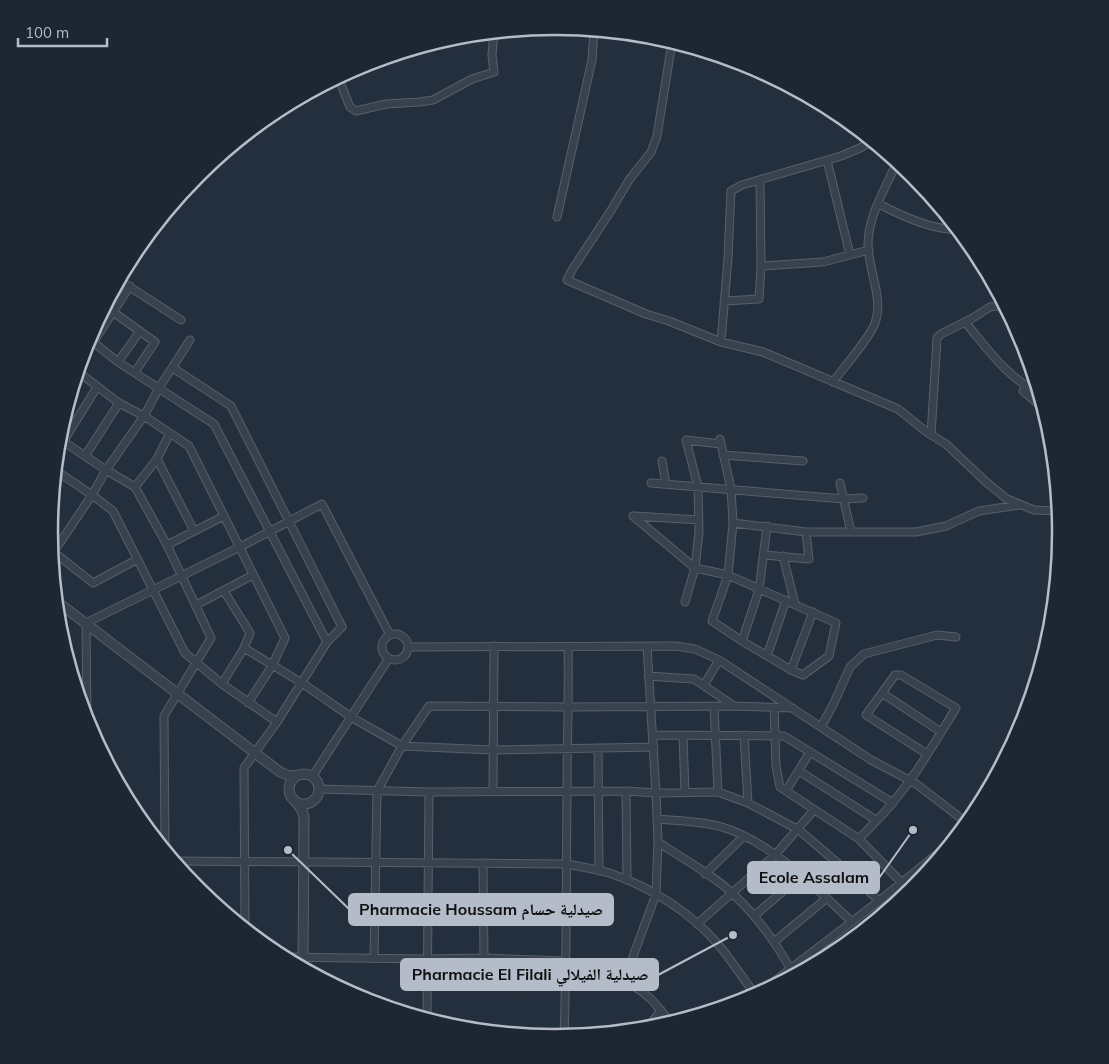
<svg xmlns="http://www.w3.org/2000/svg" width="1109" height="1064" viewBox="0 0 1109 1064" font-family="Mulish,'Noto Naskh Arabic',sans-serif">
<rect width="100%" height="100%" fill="#242f3e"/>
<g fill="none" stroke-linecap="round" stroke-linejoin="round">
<defs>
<path id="minor" d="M672,42L657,136L651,152L629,180L610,212L572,270L567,280L646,314L669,321L721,342L763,352L898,409L928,433L946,444L986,482L1007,499L1034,510L1058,511
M338,77L350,107L356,111L386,104L419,102L433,100L472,79L494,72L492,55L494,32
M827,160L850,255
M879,204C900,215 934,231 957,229
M557,217L592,60L594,30
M761,266L823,262L869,250
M119,280L181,320
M724,301L759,299L761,266L760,180
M113,312L155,342L135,372
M965,322C987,348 1007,378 1038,392
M93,342L118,362L214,424L327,642L277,722L244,768L245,929
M721,342L728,258L731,191L742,185L841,156L860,148L872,141
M80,362L130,286
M118,362L140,331
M173,368L231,406L342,627L327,642
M77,371L119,403L144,416L189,446L285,638L272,666L248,703
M833,382C843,368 870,338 875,323C884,298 868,270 868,244C868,216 886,187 897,162
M1026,386L1023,391L1043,408
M931,435L937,338L941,334L971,319L990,307L1004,305
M58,438L106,470L135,487L167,545L211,638L164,716L165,851
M720,439L731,489L733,523L728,575L712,621L742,641L791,670L813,612
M723,455L803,461
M85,456L119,403
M56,459L63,442L97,387
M157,459L194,531
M662,461L666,484
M55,470L92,495L113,511L185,653L222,684L277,722
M651,483L844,499L863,498
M840,483L851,532
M135,487L157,459L170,433
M633,516L695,568L728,575L836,623L829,656L803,675L791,670
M634,516L699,520
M733,523L806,532H916L946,526L979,511L1019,505
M167,545L224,516
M51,550L93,583L138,559
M764,555L809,559L806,532
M51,556L92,495L106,470L144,416L159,388L190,340
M783,556L795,604
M685,602L695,568L699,532L698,487L686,440L721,444
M196,605L253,575
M382 647a13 13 0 1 1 26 0a13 13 0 1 1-26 0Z
M742,641L759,590L767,526
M408,647L676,646L695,649L719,660L871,760L915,783L967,823
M244,648L302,683L351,717L402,746L493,750L654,747
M767,656L786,600
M648,676L694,679L734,706
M222,684L244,648L250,633L224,591
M704,685L719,660
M882,693L941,732
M714,706L718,792
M774,707L776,766L780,787L859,839L901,882
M87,724L86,623L240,547L322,504L390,635
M821,727L833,705L850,667L864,654L937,635L956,637
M653,735L784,736L893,803
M683,736L685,793
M598,748L599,871
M799,771L876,820
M312,777L389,658
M319,789L429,792L626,791L656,793L718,792L748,803L744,735
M493,791L494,646
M626,791L627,880
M786,791L810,752
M748,803L799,830L855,878L879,901
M657,819C678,821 701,821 722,827C770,841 816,888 852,922
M859,839C870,827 883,815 893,802C917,774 936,740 956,708L901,675H895L866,715L927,754
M658,842C683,859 712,874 733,894C758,917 775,941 791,970
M173,861L567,864C581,867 597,869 612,874C650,887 690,912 717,943C731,959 742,978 756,995
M483,863L484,958
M705,874L744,836
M754,916L802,875
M697,924L775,855L814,810
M775,941L827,898
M281,957L427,959L484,958L566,961L605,971L640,990L652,1000L671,1023
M374,958L377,791L402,746L429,706L569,707L734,706L793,708
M624,981L656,894L658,842L656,793L647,647
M759,993L879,901L952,842
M427,1019L429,792
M647,1029L661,1010
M564,1037C567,956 566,875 567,794C567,745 569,696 568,646"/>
<path id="tertiary" d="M55,600L280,772L290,776L299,775
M289 789a15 15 0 1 1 30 0a15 15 0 1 1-30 0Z
M295,801L302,810L304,817L303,968"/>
</defs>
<use href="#minor" stroke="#565f6c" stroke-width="9"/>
<use href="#tertiary" stroke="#565f6c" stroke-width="11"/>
<use href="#minor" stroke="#38414e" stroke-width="7"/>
<use href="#tertiary" stroke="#38414e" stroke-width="9"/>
</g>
<path d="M0 0H1109V1064H0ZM58 532a497 497 0 1 1 994 0a497 497 0 1 1-994 0Z" fill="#1d2633" fill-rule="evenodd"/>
<path fill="none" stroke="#b4bcc9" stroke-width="2.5" d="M58 532a497 497 0 1 1 994 0a497 497 0 1 1-994 0Z"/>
<path fill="none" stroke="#b4bcc9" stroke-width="2" d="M913 830L879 878M288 850L349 909M733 935L658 975"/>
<g fill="#b4bcc9" stroke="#1d2633" stroke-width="2">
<circle cx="913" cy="830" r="5"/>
<circle cx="288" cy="850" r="5"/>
<circle cx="733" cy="935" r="5"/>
</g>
<g fill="#b4bcc9" stroke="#b4bcc9" stroke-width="2">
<rect x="748" y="862" width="131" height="31" rx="5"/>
<rect x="349" y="894" width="264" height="31" rx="5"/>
<rect x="401" y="959" width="257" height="31" rx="5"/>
</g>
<g font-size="16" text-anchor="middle" font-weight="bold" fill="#111">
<text x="814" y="883">Ecole Assalam</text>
<text x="481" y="915">Pharmacie Houssam صيدلية حسام</text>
<text x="530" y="980">Pharmacie El Filali صيدلية الفيلالي</text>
</g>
<path d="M18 38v8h89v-8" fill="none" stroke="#b4bcc9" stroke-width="2.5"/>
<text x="25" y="38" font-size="15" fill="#b4bcc9" stroke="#1d2633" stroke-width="4" paint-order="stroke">100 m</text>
</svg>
